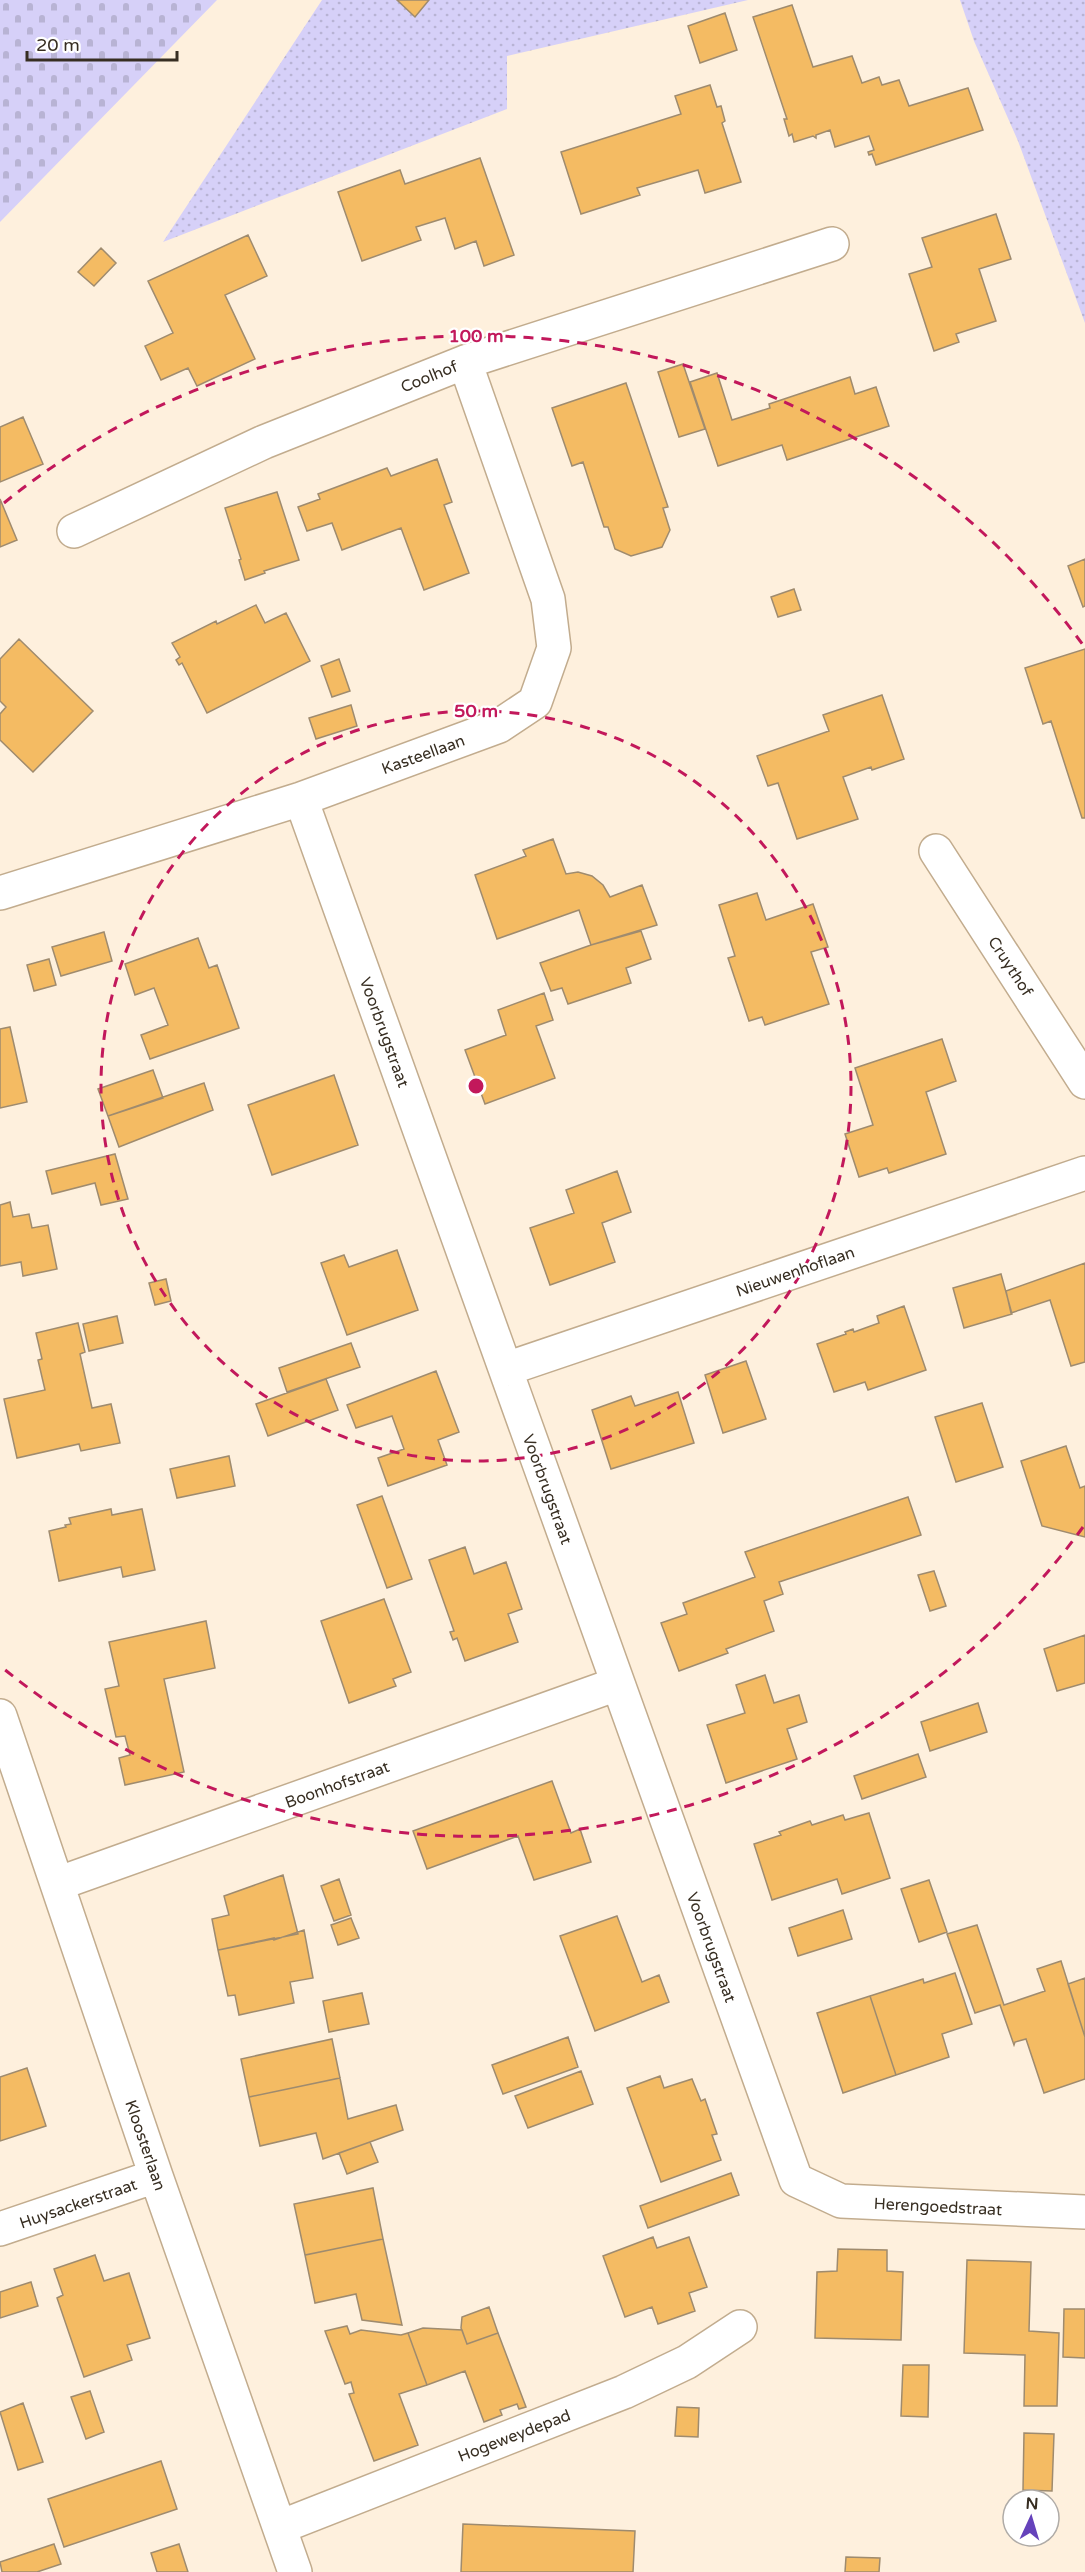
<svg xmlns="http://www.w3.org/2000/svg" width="1085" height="2572" viewBox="0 0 1085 2572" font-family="'Varela Round',sans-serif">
<defs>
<pattern id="grass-dots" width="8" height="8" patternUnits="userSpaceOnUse" patternTransform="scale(1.5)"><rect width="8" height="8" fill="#d6d0f8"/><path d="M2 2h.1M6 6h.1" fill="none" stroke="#b8b3d4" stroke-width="1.8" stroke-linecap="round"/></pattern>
<pattern id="cemetery-stones" width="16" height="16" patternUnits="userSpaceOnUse" patternTransform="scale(1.5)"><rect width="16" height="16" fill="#d6d0f8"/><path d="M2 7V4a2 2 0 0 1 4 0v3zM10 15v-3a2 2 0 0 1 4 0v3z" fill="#b8b3d4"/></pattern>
</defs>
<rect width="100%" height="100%" fill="#fef0dd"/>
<path fill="url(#grass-dots)" d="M322,0H748L507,56V109L163,242Z
M960,0H1085V323L1018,141L974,41Z"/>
<path fill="url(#cemetery-stones)" d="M0,0H217L0,222Z"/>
<path fill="#f4bb63" stroke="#9f8b6e" stroke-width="1.5" d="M397,0H429L415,17Z
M792,5L813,67L852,56L862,83L879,77L882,85L899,80L909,106L968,88L983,130L876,165L872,154L869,155L868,152L874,150L869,136L835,147L830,130L816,135V138L813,136L794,142L792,134L789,136L784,119H787L753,17Z
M725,13L737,50L700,63L688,26Z
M710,85L717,107L721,106L725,121L722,123L741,182L705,193L698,170L637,188L640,195L581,214L561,152L681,114L675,96Z
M480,158L514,255L484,266L476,241L455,249L445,218L416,227L421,240L362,261L338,192L400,170L405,184Z
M996,214L1011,259L979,269L996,321L956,334L959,342L934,351L909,274L932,267L922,238Z
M248,235L267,276L225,295L255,359L197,386L188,368L161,380L145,346L173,333L148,281Z
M101,248L116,263L94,286L78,272Z
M683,364L705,429L679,437L658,372Z
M717,373L732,420L770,408L769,404L850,377L855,394L876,387L889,426L787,460L782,445L718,466L690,382Z
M626,383L668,507L663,508L670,530L662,547L631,556L615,549L608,527H604L583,462L572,466L552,408Z
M23,417L43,464L0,482V427Z
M437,459L452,502L444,505L469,573L424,590L401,528L342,550L332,523L307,531L298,507L320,499L318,494L387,468L391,476Z
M277,492L299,560L264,571L265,573L245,580L239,560L241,559L225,508Z
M0,499L17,540L0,547Z
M1085,559V606L1083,607L1068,566Z
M794,589L801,610L778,617L771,597Z
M256,605L265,623L286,613L310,661L207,713L182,663L179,665L176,660L180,657L172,643L216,621L217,624Z
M19,639L93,711L33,772L0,740V714L6,707L0,701V659Z
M1085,649V818H1082L1051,721L1043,724L1025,668Z
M339,659L350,691L332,697L321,666Z
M882,695L904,759L872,770L871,767L843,777L858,819L797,839L778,783L768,786L757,756L829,731L823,715Z
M351,705L357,726L316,739L309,718Z
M553,839L566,874L578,872L592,876L603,885L610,897L642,885L657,925L591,945L579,910L497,939L475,875L526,856L523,850Z
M757,893L766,920L813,904L828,947L811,952L829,1004L765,1025L762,1017L749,1021L728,958L735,956L719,905Z
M641,931L651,959L626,968L631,983L568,1004L562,988L551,991L540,963L591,945Z
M104,932L112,961L61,976L52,947Z
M198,938L209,968L217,965L239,1028L150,1059L141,1035L168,1025L154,988L135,995L125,964Z
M49,959L56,985L34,991L27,965Z
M544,993L553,1020L536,1026L555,1078L485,1104L465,1050L506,1035L498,1010Z
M10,1027L27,1102L0,1108V1029Z
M942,1039L956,1081L926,1092L946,1154L889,1173L887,1168L859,1177L845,1134L873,1125L855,1068Z
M153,1070L163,1098L108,1116L98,1089Z
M334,1075L358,1145L272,1175L248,1105Z
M204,1083L213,1110L119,1147L108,1116Z
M115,1154L128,1199L101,1205L95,1183L52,1194L46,1171Z
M617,1171L631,1212L602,1223L615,1262L550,1285L530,1228L574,1213L566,1190Z
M10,1202L13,1217L29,1214L32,1228L48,1225L57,1269L23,1276L21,1262L0,1266V1205Z
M397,1250L418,1310L347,1335L321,1263L344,1255L349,1267Z
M1085,1263V1362L1071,1366L1050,1300L1011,1313L1006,1291Z
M1001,1274L1012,1314L964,1328L953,1288Z
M166,1279L171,1301L155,1305L149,1283Z
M904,1306L926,1370L868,1390L865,1382L834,1392L817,1344L846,1334L845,1332L853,1329L854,1332L879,1323L877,1316Z
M117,1316L123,1343L89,1351L83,1324Z
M78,1323L85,1352L80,1354L92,1408L111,1404L120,1443L81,1451L79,1444L17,1458L4,1399L45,1390L38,1360L42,1359L36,1333Z
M351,1343L360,1367L287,1392L279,1368Z
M746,1361L766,1419L723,1433L705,1375Z
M436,1371L459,1432L438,1440L447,1465L388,1486L378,1458L404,1449L392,1416L356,1428L347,1405Z
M326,1379L338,1410L268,1436L256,1404Z
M678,1392L694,1443L611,1469L592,1410L631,1396L635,1406Z
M982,1403L1003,1467L956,1482L935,1417Z
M1066,1446L1080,1488L1085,1486V1537L1042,1526L1021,1461Z
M229,1456L235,1486L177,1498L170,1469Z
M382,1496L412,1579L387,1588L357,1505Z
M908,1497L921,1535L779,1582L783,1594L764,1601L774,1631L726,1649L728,1653L679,1671L661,1623L687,1614L683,1603L755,1577L745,1552Z
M111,1509L112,1515L142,1509L155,1570L123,1577L121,1567L59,1581L49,1531L66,1527L65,1525L71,1524L69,1518Z
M465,1547L474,1574L506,1562L522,1609L508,1614L518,1642L465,1661L457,1638L453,1640L450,1632L454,1631L429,1560Z
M934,1571L946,1606L930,1611L918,1575Z
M384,1599L411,1672L393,1679L396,1686L349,1703L321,1621Z
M206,1621L215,1668L164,1679L184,1772L125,1785L119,1758L130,1755L125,1736L116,1737L105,1689L119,1686L109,1642Z
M1085,1635V1683L1057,1691L1044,1649Z
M765,1675L774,1703L799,1695L807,1722L787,1729L797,1759L726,1783L707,1725L745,1713L736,1685Z
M978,1703L987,1732L930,1751L921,1722Z
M918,1754L926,1777L862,1799L854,1776Z
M552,1781L571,1833L580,1829L591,1862L534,1880L518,1836L427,1869L413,1831Z
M869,1813L890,1878L842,1894L837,1879L772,1900L754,1844L781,1835L779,1832L810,1821L812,1825L843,1815L845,1820Z
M283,1875L298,1934L218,1950L212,1919L229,1915L224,1896Z
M339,1879L351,1915L334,1921L321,1886Z
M929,1880L947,1932L919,1942L901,1889Z
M843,1910L852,1939L798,1956L789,1928Z
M617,1916L642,1982L659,1975L669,2002L595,2031L560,1936Z
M351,1918L359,1938L338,1945L331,1925Z
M977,1925L1004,2005L1045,1991L1037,1969L1061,1961L1085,2037V2079L1044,2093L1026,2039L1015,2042L1014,2045L1000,2005L975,2013L947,1934Z
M304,1930L313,1978L290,1982L294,2003L239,2015L235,1995L228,1996L218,1950L274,1938V1940Z
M955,1973L972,2024L942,2034L949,2057L896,2075L870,1996L923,1979L924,1983Z
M1085,1978V2037L1068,1984Z
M362,1993L369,2024L329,2032L323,2001Z
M870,1996L896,2075L843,2093L817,2013Z
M568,2037L578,2067L503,2094L492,2065Z
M332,2039L340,2078L249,2097L241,2059Z
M27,2068L46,2126L0,2141V2077Z
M581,2071L593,2104L528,2128L515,2096Z
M660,2076L664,2088L692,2079L701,2101L705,2099L717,2134L712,2135L721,2160L661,2182L627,2088Z
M340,2078L348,2119L396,2105L403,2130L323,2159L316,2133L260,2146L249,2097Z
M370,2142L378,2162L347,2174L339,2153Z
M731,2173L739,2195L648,2228L640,2206Z
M373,2188L383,2239L305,2255L294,2204Z
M653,2237L657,2248L689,2237L707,2287L689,2293L695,2311L658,2324L652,2307L625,2317L603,2256Z
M383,2239L402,2325L362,2320L356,2294L315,2303L305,2255Z
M838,2249L887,2250V2271L903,2272L901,2340L815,2338L817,2272L837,2271Z
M95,2255L104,2281L129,2273L150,2338L127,2345L132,2360L84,2377L57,2298L63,2295L54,2269Z
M967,2260L1031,2262L1029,2331L1059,2333L1057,2406H1024L1025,2355L964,2353Z
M31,2282L38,2306L0,2318V2292Z
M489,2307L498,2333L467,2344L461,2328L462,2317Z
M1064,2309H1085V2358L1063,2357Z
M347,2326L350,2334L361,2330L401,2335L408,2333L427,2385L399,2394L418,2445L374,2461L349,2394L354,2393L351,2382L345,2384L325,2331Z
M423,2328L462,2330L467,2344L498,2333L526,2407L519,2409L517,2404L500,2410L502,2415L484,2422L465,2371L427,2385L408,2333Z
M903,2365H929L928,2417L901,2416Z
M90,2391L104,2432L86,2439L71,2397Z
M23,2403L43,2462L18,2470L0,2412Z
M677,2407L699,2408L698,2437L675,2436Z
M1024,2433L1054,2434L1052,2491L1023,2490Z
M161,2461L177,2509L64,2547L48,2499Z
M463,2524L635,2531L633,2572H461Z
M54,2544L61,2564L37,2572H2L0,2562Z
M179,2544L188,2572H157L151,2553Z
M846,2557L880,2558L879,2572H845Z"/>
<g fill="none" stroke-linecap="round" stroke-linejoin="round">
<defs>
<path id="street" d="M74,531L264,442L465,362L832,244
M301,799L796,2180L841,2201L1085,2212
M936,851L1085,1082
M0,893L301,799L499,726L535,702L554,648L548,599L465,362
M506,1369L1085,1173
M0,1716L156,2176L295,2572
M57,1884L617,1684
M0,2229L156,2176
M280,2527L624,2392L687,2362L740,2327"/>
</defs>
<use href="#street" stroke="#c2ac8e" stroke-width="36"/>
<use href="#street" stroke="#fff" stroke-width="33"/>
</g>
<g fill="none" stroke="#c2185b" stroke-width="3" stroke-dasharray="10 8">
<circle cx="476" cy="1086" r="375"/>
<path d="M1083 1527A750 750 0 0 1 4 1669M4 503A750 750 0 0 1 1083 645"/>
</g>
<g text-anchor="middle" stroke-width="4.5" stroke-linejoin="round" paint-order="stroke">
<g font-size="16" fill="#372e22" stroke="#fff">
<text transform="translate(429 376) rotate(-22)" y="6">Coolhof</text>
<text transform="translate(423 754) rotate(-20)" y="6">Kasteellaan</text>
<text transform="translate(1011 966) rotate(57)" y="6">Cruythof</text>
<text transform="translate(385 1032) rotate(70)" y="6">Voorbrugstraat</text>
<text transform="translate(795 1271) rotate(-19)" y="6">Nieuwenhoflaan</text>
<text transform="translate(548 1489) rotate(70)" y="6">Voorbrugstraat</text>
<text transform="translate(337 1784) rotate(-20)" y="6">Boonhofstraat</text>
<text transform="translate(712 1947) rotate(70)" y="6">Voorbrugstraat</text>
<text transform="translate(146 2145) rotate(71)" y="6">Kloosterlaan</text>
<text transform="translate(78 2203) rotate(-19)" y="6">Huysackerstraat</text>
<text transform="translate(938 2206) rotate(3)" y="6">Herengoedstraat</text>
<text transform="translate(514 2435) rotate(-21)" y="6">Hogeweydepad</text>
</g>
</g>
<circle cx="476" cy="1086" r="9" fill="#c2185b" stroke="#fff" stroke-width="3"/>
<g font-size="18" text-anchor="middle" font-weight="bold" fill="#c2185b" stroke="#fff" stroke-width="4.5" stroke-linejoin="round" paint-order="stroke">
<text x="476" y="342">100 m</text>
<text x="476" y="717">50 m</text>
</g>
<g transform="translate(1031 2518) rotate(4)"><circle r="28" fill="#ffffff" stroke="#afaba7" stroke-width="1.5"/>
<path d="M0-4.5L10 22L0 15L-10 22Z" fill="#6542bb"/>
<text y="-9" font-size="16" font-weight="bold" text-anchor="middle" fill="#372e22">N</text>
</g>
<path d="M27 51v9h150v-9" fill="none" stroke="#372e22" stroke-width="3"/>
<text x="36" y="51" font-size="18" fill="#372e22" stroke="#ffffff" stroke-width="4.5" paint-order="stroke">20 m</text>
</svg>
